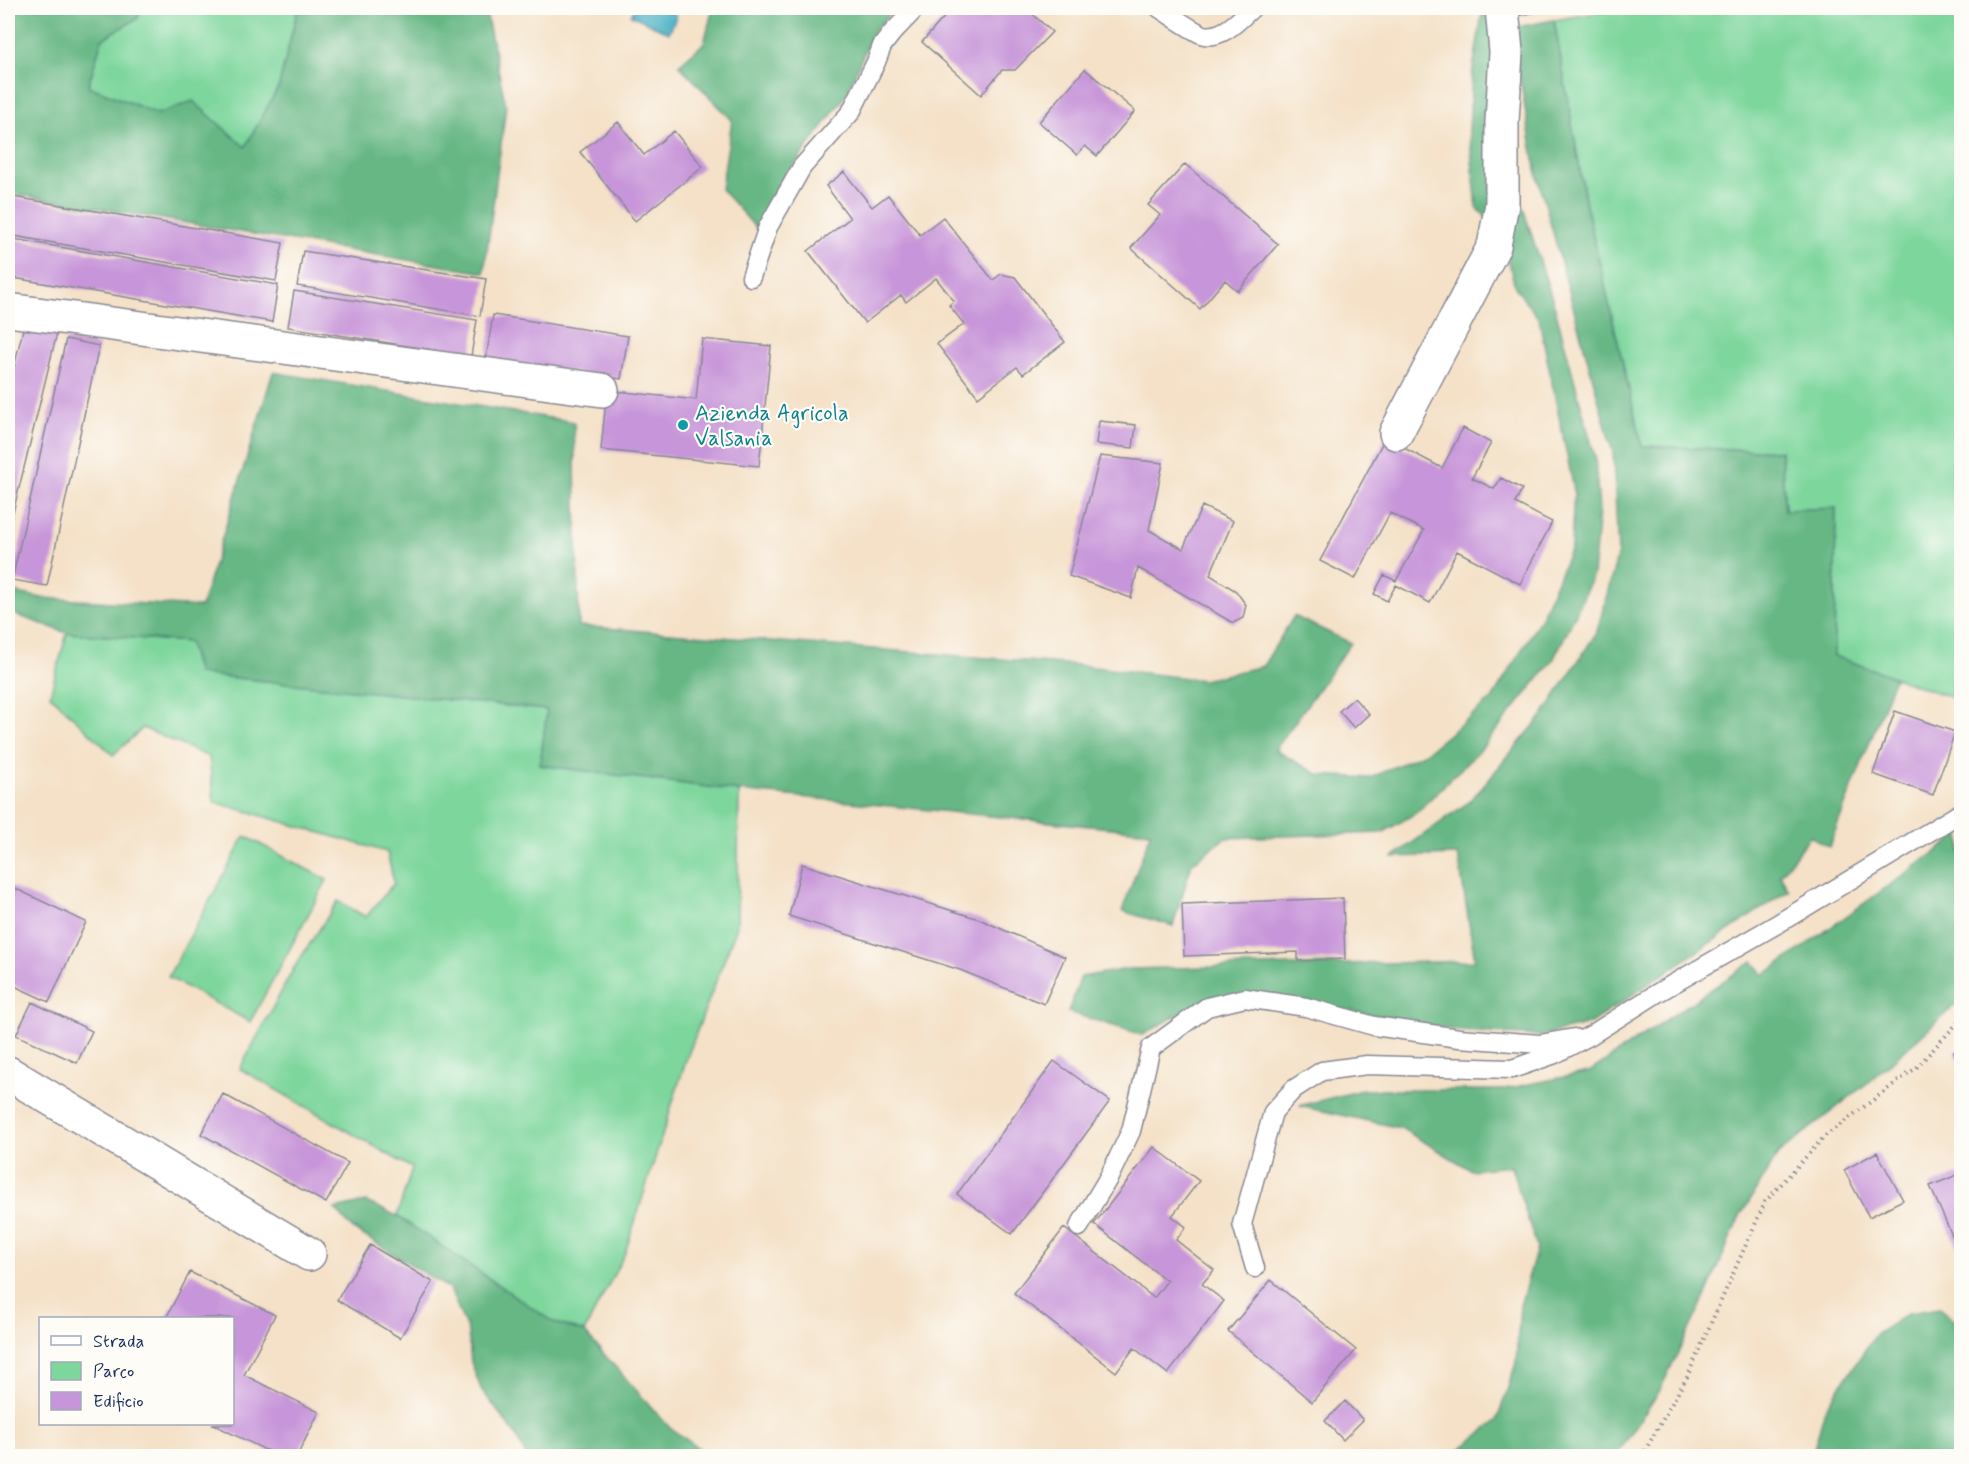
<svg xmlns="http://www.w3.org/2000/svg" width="1969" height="1464" viewBox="0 0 1969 1464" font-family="Mynerve,sans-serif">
<rect width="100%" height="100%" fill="#fdfcf7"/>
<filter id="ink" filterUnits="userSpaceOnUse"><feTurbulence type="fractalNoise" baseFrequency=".0167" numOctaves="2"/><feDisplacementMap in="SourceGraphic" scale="12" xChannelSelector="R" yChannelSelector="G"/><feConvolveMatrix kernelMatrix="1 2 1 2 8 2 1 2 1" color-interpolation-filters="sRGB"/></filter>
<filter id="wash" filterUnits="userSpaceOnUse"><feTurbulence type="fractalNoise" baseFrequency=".008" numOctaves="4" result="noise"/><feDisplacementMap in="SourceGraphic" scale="24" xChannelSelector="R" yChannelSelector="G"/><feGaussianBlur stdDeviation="1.35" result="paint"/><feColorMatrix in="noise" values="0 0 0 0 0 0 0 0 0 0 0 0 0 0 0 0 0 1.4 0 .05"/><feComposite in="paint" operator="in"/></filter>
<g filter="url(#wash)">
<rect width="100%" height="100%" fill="#f4e1c7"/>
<path fill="#7dd69c" stroke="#4c827d" stroke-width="1.5" d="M140,8H298L279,86L245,148L193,101L158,114L88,86L102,39L138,18Z
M1625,8H1961V701L1834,656L1836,509L1785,510L1781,451L1642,446L1586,205L1554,20Z
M67,633L189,642L198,674L547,710L540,765L739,791L737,926L686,1060L625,1253L584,1332L553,1322L397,1216L412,1168L240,1069L294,968L338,901L366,917L394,883L387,852L214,802L209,757L143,728L113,755L50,695Z
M245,836L327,880L250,1022L168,977Z"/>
<path fill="#66b784" stroke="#407371" stroke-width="1.5" d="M12,8H140L138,18L102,39L88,86L158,114L193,101L245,147L279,86L298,8H485L506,106L484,273L8,193V18Z
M713,8H895L873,32L846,95L792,168L756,228L721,189L732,120L679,65L704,43Z
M1483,8H1494L1491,222L1477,208L1469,131L1472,75Z
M1554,20L1586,205L1642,446L1781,451L1785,510L1836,508L1834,656L1895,677L1829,847L1810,836L1780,875L1789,890L1589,1024L1541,1036L1459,1031L1256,993L1189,1008L1143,1035L1068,1012L1081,977L1128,969L1475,961L1458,855L1393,857L1470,801L1543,715L1597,632L1618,553L1613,453L1536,170L1511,28Z
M1508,161L1555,308L1595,457L1599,511L1593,575L1574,618L1552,662L1481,749L1416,813L1382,833L1225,838L1192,863L1173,926L1122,911L1151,832L739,791L540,765L547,710L198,674L189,642L67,633L8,612V591L42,598L201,607L273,372L574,422L579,626L1077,665L1203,680L1263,666L1294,616L1351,643L1275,750L1319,775L1370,778L1425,753L1492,699L1540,620L1571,548L1574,490L1539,319L1515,287L1505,247Z
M1961,834V1000L1866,1084L1778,1154L1739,1218L1706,1295L1659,1392L1616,1456H1451L1497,1421L1516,1363L1520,1306L1537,1248L1511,1166L1471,1170L1401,1128L1299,1106L1362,1090H1500L1589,1072L1753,961L1764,975Z
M366,1202L397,1216L553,1322L584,1332L670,1428L710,1456H526L515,1434L481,1389L471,1362L468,1332L450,1289L353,1229L335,1209Z
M1939,1308L1961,1326V1456H1812L1825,1409L1875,1335L1909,1313Z"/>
<path fill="#45afc3" stroke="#306f90" stroke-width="1.5" d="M635,8H661L677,15L669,33L631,15Z"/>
<g id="blocks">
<path fill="#c795d9" d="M940,8H1026L1052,32L1015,70H1002L981,95L922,42L947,14Z
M1514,8H1552V9L1515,16Z
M1085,69L1135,111L1097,156L1085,146L1077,155L1039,122Z
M618,122L644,155L674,131L703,167L635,221L580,152Z
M1185,164L1278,244L1238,291L1225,280L1200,309L1131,248L1160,215L1148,205Z
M844,172L872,207L888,195L920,235L943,217L993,280L1001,274L1015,277L1065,342L1023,374L1017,367L978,397L937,344L964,324L949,305L954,301L936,278L906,302L901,295L865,323L808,251L850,218L826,186Z
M8,196L283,243L276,281L8,235Z
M8,238L278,285L272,322L8,277Z
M303,251L486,279L480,316L297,286Z
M294,291L477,320L471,356L288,327Z
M493,315L628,336L621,379L486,359Z
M24,325L57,333L8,533V393Z
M66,339L99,346L47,586L12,580Z
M702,339L771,346L759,466L601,450L607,390L696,400Z
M1099,421L1136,425L1133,448L1096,444Z
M1463,428L1491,443L1472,478L1494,489L1501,478L1522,489L1515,503L1552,522L1520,584L1457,551L1430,603L1396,585L1387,601L1374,594L1384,575L1396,581L1424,530L1390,513L1355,579L1320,561L1385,438L1442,468Z
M1100,456L1163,463L1149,530L1183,549L1202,506L1233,521L1210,575L1236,591L1246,605L1243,618L1233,623L1138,568L1131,598L1069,576Z
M1354,698L1369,714L1354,728L1339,711Z
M1895,711L1955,732L1933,795L1873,774Z
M802,864L979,919L1065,957L1044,1004L960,970L789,916Z
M8,885L86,922L49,1002L8,983Z
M1343,898L1345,959L1298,961V952L1184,956L1182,904Z
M32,1002L92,1031L77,1063L16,1035Z
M1962,1048V1068L1954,1052Z
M1054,1061L1110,1101L1012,1234L957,1194Z
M223,1094L348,1163L326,1203L201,1134Z
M1154,1147L1199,1181L1172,1216L1186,1227L1176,1240L1214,1270L1202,1284L1224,1301L1168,1374L1134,1348L1116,1372L1014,1293L1064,1228L1154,1298L1167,1281L1094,1224Z
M1877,1152L1903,1200L1869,1217L1844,1170Z
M1962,1173V1258L1930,1186Z
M370,1245L433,1282L400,1338L337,1300Z
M190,1272L275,1315L244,1375L319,1412L297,1456H278L212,1424H232V1318H166Z
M1271,1280L1356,1350L1312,1402L1228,1331Z
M1345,1401L1363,1420L1343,1440L1325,1421Z"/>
</g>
</g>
<g filter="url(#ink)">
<use href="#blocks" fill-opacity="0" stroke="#888892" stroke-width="1.5"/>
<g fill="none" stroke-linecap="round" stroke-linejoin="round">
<defs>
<path id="service" d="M1159,8C1169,14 1194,32 1204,35C1223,39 1240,19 1252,8
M751,277L768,227L802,167L851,112L876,62L882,46L892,33L916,8
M1079,1227L1109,1177L1131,1131L1151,1048L1207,1007L1245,998L1306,1007L1374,1026L1459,1038L1540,1044L1574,1038
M1255,1268L1242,1224L1273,1112L1294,1089L1322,1071L1367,1065L1512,1069L1555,1054L1591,1035L1659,992L1779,923L1962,812"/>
<path id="minor" d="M8,310L602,390
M1396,433L1494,246L1502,204V122L1506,52L1502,8
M8,1073L309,1254"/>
</defs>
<use href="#service" stroke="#888892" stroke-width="21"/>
<use href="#minor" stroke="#888892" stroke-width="36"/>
<path stroke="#888892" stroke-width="4" stroke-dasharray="1.5 4.5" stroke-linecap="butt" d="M1642,1456L1687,1377L1765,1202L1825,1136L1917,1067L1962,1018"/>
<use href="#service" stroke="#fff" stroke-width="18"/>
<use href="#minor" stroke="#fff" stroke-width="33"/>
</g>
</g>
<circle fill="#0f9aa8" stroke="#fdfcf7" stroke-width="2" cx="683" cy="425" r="6"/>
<g text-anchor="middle" stroke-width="4.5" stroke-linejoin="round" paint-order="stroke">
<g font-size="22" fill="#0d838f" stroke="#fdfcf7" text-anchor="start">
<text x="695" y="420">Azienda Agricola<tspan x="695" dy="25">Valsania</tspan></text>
</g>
</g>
<rect width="1969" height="1464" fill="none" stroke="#fdfcf7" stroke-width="30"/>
<rect x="39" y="1317" width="195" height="108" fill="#fdfcf7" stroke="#a3aaba" stroke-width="1.5"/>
<rect x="51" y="1336" width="30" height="9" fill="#ffffff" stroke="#a3aaba" stroke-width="1.5"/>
<text x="93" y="1347" font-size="18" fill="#1b2f5e">Strada</text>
<rect x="51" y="1362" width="30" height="18" fill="#7dd69c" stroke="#a3aaba" stroke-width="1.5"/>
<text x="93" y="1377" font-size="18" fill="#1b2f5e">Parco</text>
<rect x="51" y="1392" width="30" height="18" fill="#c795d9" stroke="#a3aaba" stroke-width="1.5"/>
<text x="93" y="1407" font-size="18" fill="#1b2f5e">Edificio</text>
</svg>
